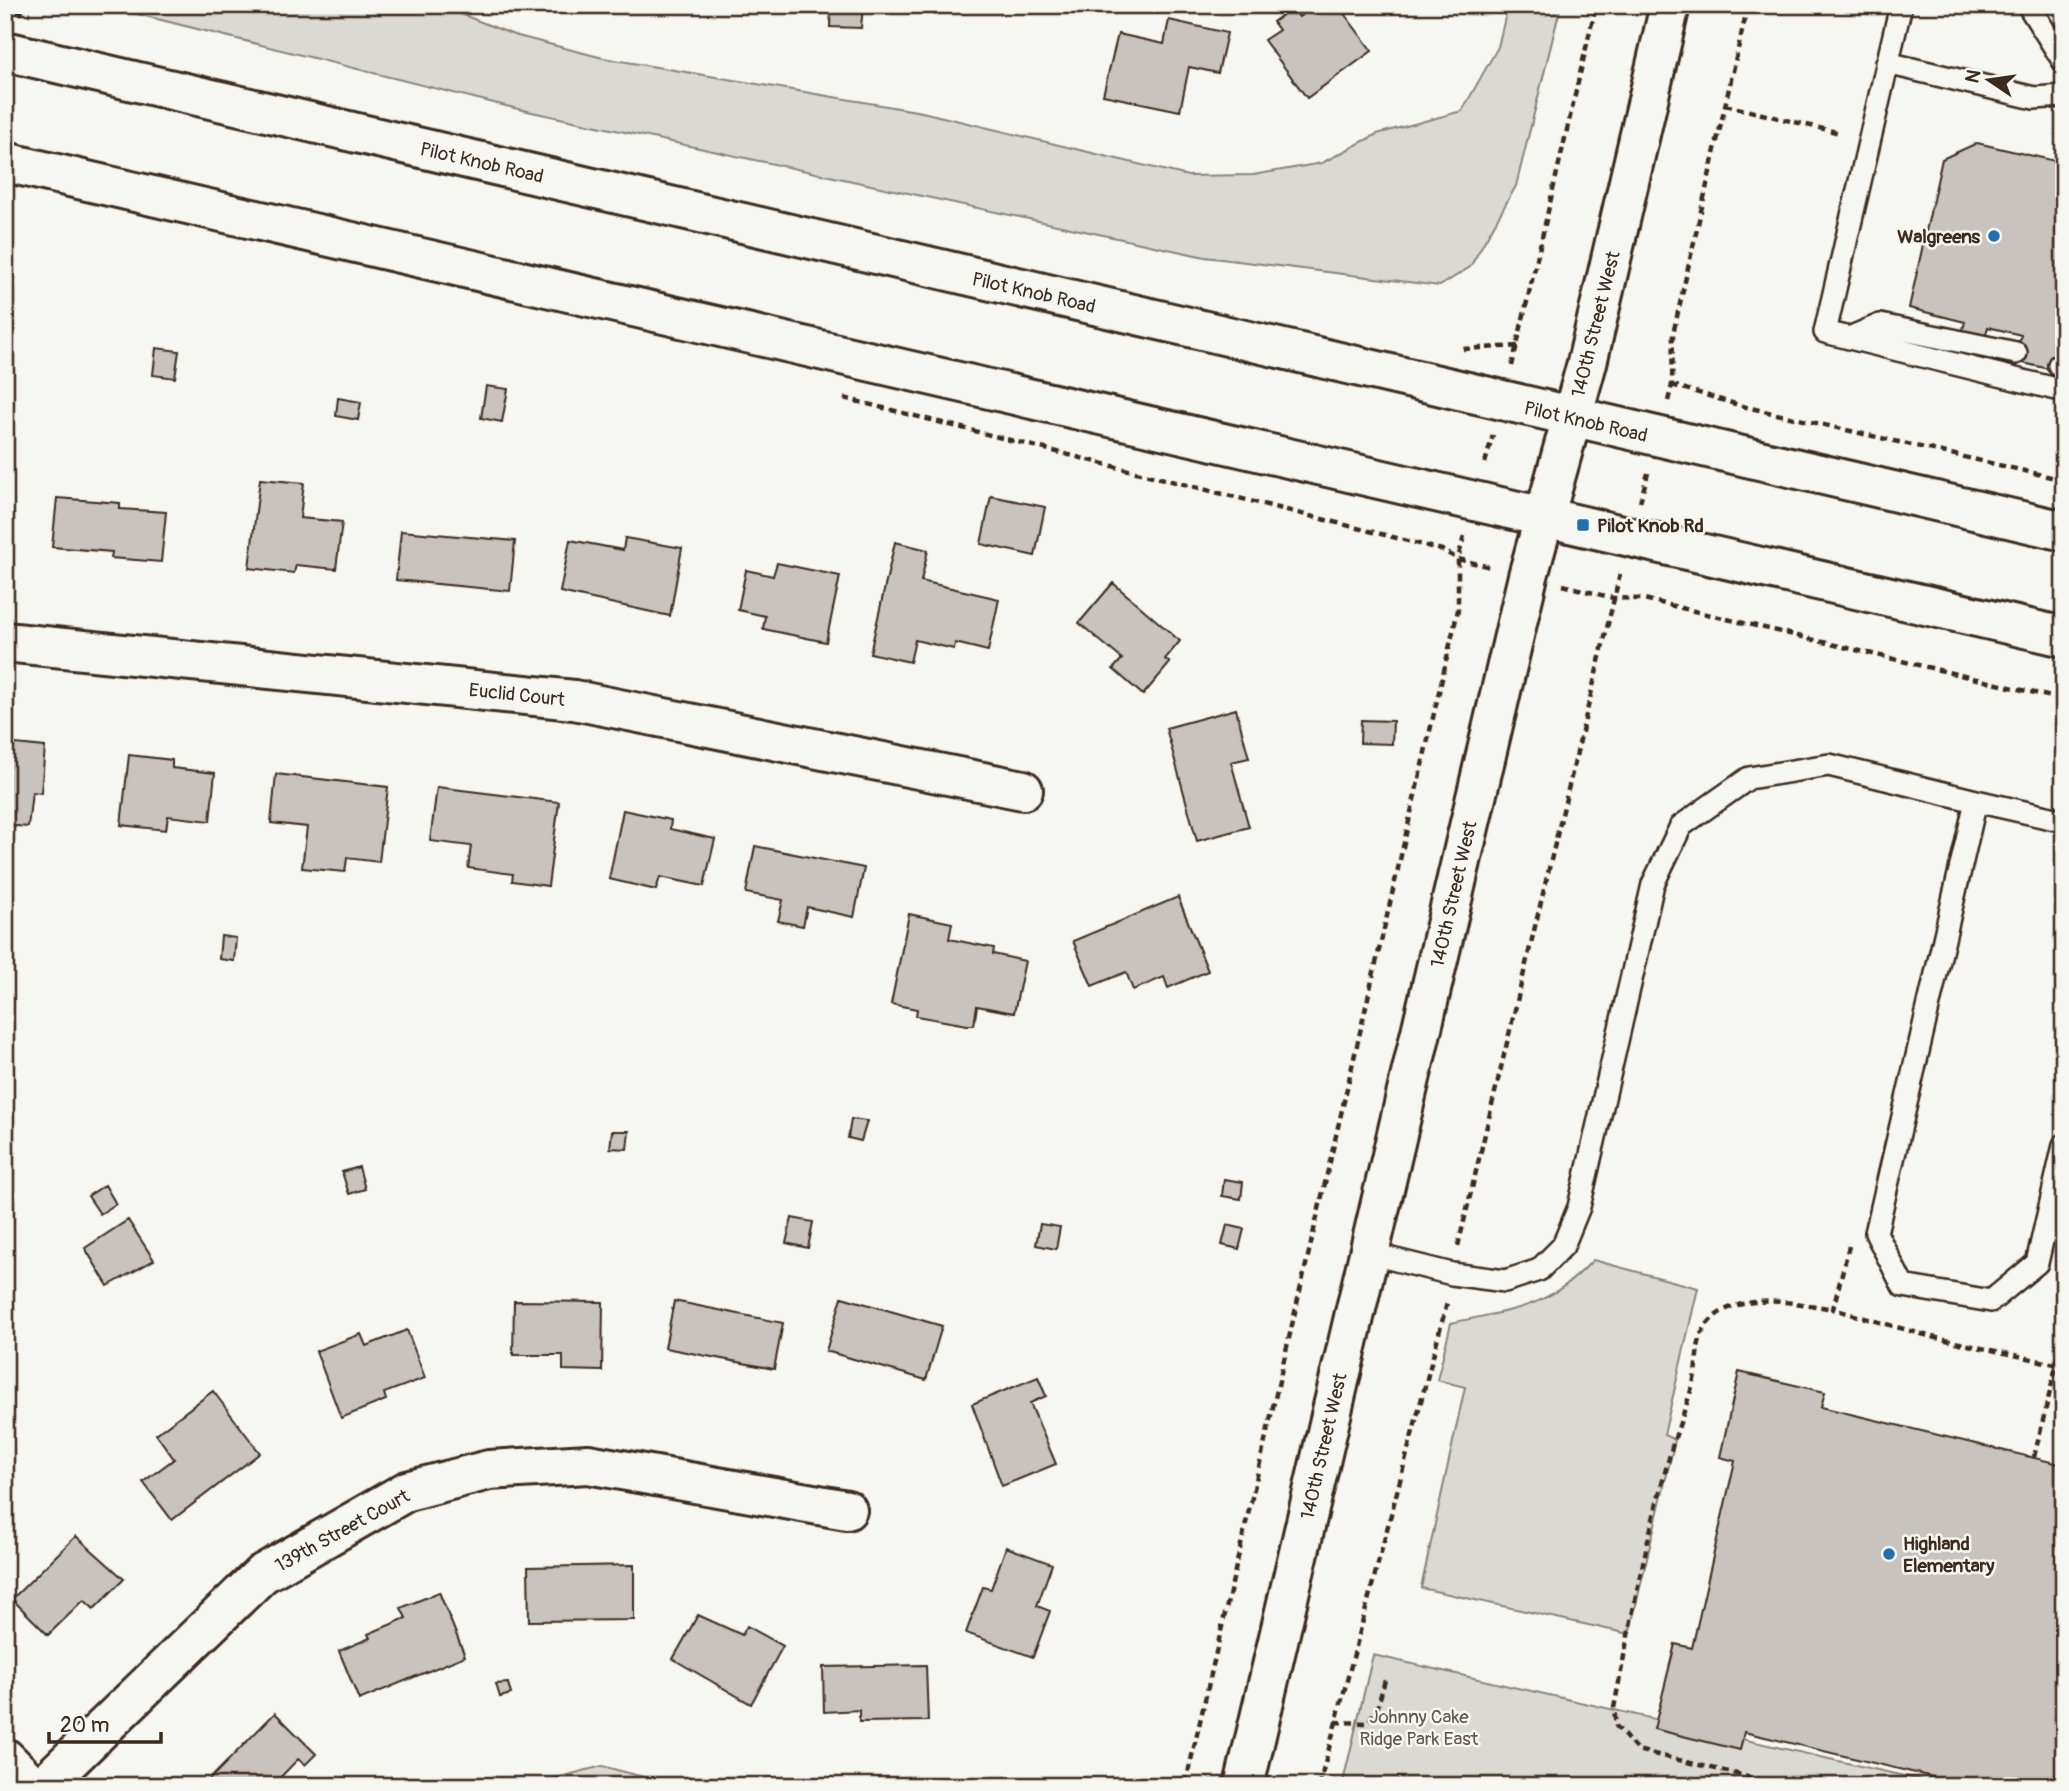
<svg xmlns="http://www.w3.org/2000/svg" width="2069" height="1791" viewBox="0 0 2069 1791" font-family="Pangolin,sans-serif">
<rect width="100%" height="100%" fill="#f6f6f2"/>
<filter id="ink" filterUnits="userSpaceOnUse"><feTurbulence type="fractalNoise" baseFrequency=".0143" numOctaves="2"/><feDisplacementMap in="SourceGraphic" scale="14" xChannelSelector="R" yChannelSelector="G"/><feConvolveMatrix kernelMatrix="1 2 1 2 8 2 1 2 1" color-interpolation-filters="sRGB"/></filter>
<g filter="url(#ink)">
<path fill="#dad9d3" stroke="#8a8278" stroke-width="2" d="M101,5H438L514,35L603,58L922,112L1188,176L1253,175L1322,163L1377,134L1462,111L1498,47L1508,5H1561L1516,186L1470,267L1440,286L1205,257L518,109Z
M1593,1260L1698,1288L1664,1435L1675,1440L1629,1634L1421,1588L1465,1387L1437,1380L1451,1323C1513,1309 1547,1310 1593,1260Z
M1373,1655L1948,1786H1342Z
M602,1766L677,1786H525Z"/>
<path fill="#c8c3be" stroke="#3b2a1e" stroke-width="2" d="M831,5H863L861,28L830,27Z
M1306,5H1352L1343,12L1372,51L1307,98L1264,40L1279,30L1273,22L1292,8L1299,17L1309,10Z
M1169,20L1227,33L1218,73L1189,67L1180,111L1103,95L1118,34L1164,44Z
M1977,143L2064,163V347L2058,371L2014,361L2021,335L1988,327L1984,341L1961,336L1965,322L1909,308L1942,159Z
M156,348L179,351L175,378L153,375Z
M486,386L508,389L502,422L481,418Z
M338,398L361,402L358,420L336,416Z
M260,479L304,483L300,518L342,522L336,569L296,565L294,573L249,568Z
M991,496L1045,507L1035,556L981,544Z
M57,498L120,503V509L166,512L161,562L111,558L112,552L52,547Z
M401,531L515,541L510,591L396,580Z
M625,538L682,548L670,616L560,592L570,540L623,550Z
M895,542L928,550L921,581L999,599L988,651L955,643L954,649L915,640L910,662L870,653Z
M777,563L840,576L826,642L763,629L765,616L738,610L746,570L773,576Z
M1113,583L1180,641L1165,659L1170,663L1143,695L1113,669L1122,659L1079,623Z
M1236,709L1249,758L1231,762L1249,827L1197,841L1166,728Z
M1361,720L1393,721L1392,744L1360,743Z
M5,743L45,747L41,793L32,792L28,827L5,825Z
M129,755L172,760V768L215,773L210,821L168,816L166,830L121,825Z
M276,774L388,787L379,862L347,858L345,872L302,868L307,827L271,823Z
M437,787L559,802L548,886L512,881L513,874L468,868L471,846L430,841Z
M623,810L671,820L670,829L715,839L704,886L660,877L656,890L609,879Z
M755,846L864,868L854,917L807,907L803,926L778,921L783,900L746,893Z
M1178,897L1208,971L1168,988L1164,977L1133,990L1126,972L1092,986L1073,941Z
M909,914L952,923L949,939L994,948L993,954L1025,961L1014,1013L977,1006L974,1025H967L916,1016L917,1009L891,1004Z
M221,936L236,938L234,961L219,959Z
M851,1119L867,1121L861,1141L848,1138Z
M612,1131H629L627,1149L610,1148Z
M359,1167L365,1189L349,1194L342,1172Z
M1224,1179L1243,1182L1241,1199L1222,1196Z
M105,1185L116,1204L100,1214L88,1196Z
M792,1218L813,1222L808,1248L786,1243Z
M128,1220L154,1260L108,1286L85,1248Z
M1040,1224L1060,1227L1056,1249L1036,1245Z
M1227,1225L1244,1229L1239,1249L1222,1245Z
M842,1297L942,1326L926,1380L826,1351Z
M514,1301L603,1302L602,1371L563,1370V1355H513Z
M674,1301L783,1323L774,1369L665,1348Z
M407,1330L425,1378L384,1393L386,1400L341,1418L316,1351L361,1334L366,1346Z
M1739,1372L1825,1392L1821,1407L2064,1465V1786H1970L1744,1732L1740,1750L1654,1729L1675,1644L1692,1648L1735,1461L1720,1457Z
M1038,1377L1046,1396L1030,1403L1056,1464L1002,1486L972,1404Z
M213,1391L260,1453L172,1520L143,1482L174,1459L156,1434Z
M76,1536L124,1579L94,1609L84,1600L48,1635L12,1599Z
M1006,1547L1052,1564L1037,1606L1050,1611L1033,1657L966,1633L983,1587L991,1589Z
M634,1565V1620L529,1621L528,1567Z
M439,1592L465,1656L359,1700L339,1651L370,1638L368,1634L406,1618L401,1608Z
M698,1615L742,1635L747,1626L783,1646L751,1704L673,1659Z
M926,1665L928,1721L859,1722V1710L824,1712L823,1667Z
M508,1683L511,1694L500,1697L496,1684Z
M275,1713L316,1754L305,1765L298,1759L272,1786H203Z"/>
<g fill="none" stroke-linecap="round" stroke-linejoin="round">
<defs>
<path id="service" d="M1901,5L1825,332L2064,391
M2028,5L2064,62
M1887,63L2034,98L2064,96
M1849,338L1880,325L2016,353
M2059,365L2064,368
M1976,801L2064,821
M1368,1253L1452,1274L1505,1281L1539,1270L1563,1246L1579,1207L1653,884L1681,826L1749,778L1829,765L1976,801L1876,1233L1903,1286L1991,1301L2037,1263L2064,1145"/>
<path id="minor" d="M5,642L574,700L1023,790
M5,1758L33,1786
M43,1786L262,1574L407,1491L489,1470L588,1464L847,1510"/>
<path id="tertiary" d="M1244,1786L1528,576L1587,363L1670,5"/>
<path id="secondary" d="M5,51L2064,531
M5,162L2064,637"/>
</defs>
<use href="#service" stroke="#3b2a1e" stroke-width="26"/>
<use href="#minor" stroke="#3b2a1e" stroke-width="44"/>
<use href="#tertiary" stroke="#3b2a1e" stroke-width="44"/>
<use href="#secondary" stroke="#3b2a1e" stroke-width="44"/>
<path stroke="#3b2a1e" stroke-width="4.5" stroke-dasharray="7 5" stroke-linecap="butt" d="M5,9L30,14
M1725,105L1840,133
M1463,349L1518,346
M1512,366L1596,5
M1672,385L1742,406L2064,480
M844,398L1385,535L1442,550L1458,559V610L1185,1786
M1668,401L1672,385L1673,334L1748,5
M1485,463L1493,435
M1640,502L1648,473
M1464,536L1458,559L1490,567
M1563,585L1613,598L1644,599L2064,700
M1458,1246L1620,574
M1849,1246L1833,1309L1932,1337L2064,1366
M2034,1457L2064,1334
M1335,1722L1367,1723L1377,1709L1385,1680
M1319,1786L1447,1303
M1787,1786L1637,1750L1616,1726L1614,1708C1630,1625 1646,1539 1669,1458C1675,1434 1685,1411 1692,1387C1699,1366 1693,1339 1710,1321C1737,1291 1799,1303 1833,1309"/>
<use href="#service" stroke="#f6f6f2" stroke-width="21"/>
<use href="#minor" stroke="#f6f6f2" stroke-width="38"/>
<use href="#tertiary" stroke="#f6f6f2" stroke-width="38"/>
<use href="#secondary" stroke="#f6f6f2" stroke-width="38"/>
</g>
</g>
<g fill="#1f6fb2" stroke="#f6f6f2" stroke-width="2.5">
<circle cx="1994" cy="236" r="7"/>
<rect x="1576" y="518" width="14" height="14" rx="3.5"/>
<circle cx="1889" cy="1554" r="7"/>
</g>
<g text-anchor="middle" stroke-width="5" stroke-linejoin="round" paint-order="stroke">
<g font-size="19" fill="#3b2a1e" stroke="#f6f6f2">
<text transform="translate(482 162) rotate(13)" y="7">Pilot Knob Road</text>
<text transform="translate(1034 292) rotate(13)" y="7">Pilot Knob Road</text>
<text transform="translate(1595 324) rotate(-76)" y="7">140th Street West</text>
<text transform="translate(1586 421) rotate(13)" y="7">Pilot Knob Road</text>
<text transform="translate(517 694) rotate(6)" y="7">Euclid Court</text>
<text transform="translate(1453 894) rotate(-77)" y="7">140th Street West</text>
<text transform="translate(1323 1446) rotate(-77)" y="7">140th Street West</text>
<text transform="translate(342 1530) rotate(-29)" y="7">139th Street Court</text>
</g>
<g font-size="19" font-weight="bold" fill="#3b2a1e" stroke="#f6f6f2" text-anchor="start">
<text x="1980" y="243" text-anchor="end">Walgreens</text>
<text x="1597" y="532">Pilot Knob Rd</text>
<text x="1903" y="1550">Highland<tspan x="1903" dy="22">Elementary</tspan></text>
</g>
<g font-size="19" fill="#63564b" stroke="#f6f6f2">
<text x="1419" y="1723">Johnny Cake<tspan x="1419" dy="22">Ridge Park East</tspan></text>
</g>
</g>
<rect width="2069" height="1791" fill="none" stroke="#f6f6f2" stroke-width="28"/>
<rect x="14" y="14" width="2041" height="1763" fill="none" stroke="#3b2a1e" stroke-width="2.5" filter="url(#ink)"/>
<g transform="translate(1989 80) rotate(283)" stroke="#f6f6f2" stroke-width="5" paint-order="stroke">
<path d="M0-5L12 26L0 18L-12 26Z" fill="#3b2a1e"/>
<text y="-10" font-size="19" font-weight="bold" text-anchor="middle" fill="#3b2a1e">N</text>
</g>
<path d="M49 1732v10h112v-10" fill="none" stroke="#3b2a1e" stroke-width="3.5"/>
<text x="60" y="1732" font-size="21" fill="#3b2a1e" stroke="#f6f6f2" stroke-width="5" paint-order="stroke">20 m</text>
</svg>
